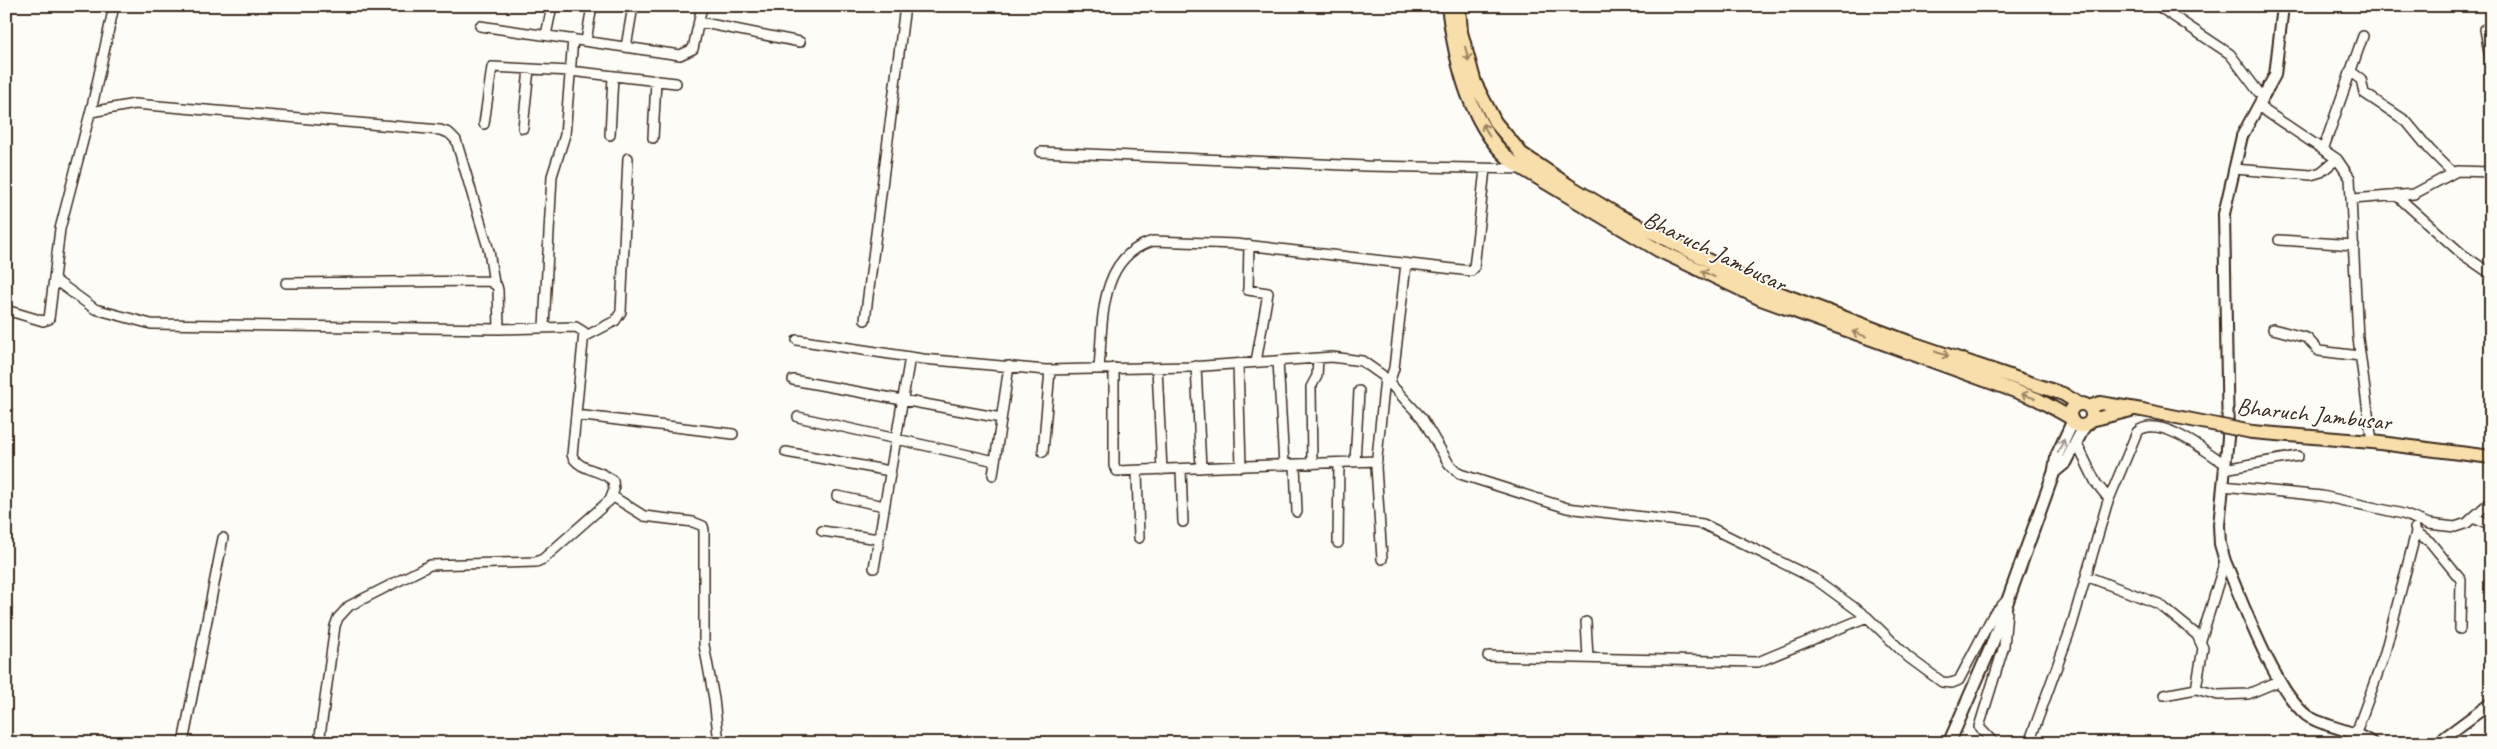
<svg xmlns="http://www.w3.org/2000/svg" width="2497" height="749" viewBox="0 0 2497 749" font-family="Caveat,sans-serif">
<rect width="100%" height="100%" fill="#fdfcf7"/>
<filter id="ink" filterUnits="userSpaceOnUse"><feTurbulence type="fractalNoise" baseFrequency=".02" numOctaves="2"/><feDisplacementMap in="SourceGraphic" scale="10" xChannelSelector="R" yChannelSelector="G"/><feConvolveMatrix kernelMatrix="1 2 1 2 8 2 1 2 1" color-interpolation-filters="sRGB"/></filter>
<g filter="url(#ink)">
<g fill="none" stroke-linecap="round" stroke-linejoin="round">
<defs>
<path id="minor" d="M2158,6L2230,54L2263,98
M699,22L800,42
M480,26L680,55L693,49L702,6
M2485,29L2491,65
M546,35L552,6
M586,41L592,6
M626,47L633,6
M2350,71L2361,79L2364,93L2406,121L2430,150L2452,172
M2258,106L2337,159L2350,178L2358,338L2372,442
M91,112L135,104L440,130L449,133L456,140L489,251L494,283
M484,124L492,67L570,71L676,83
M523,128L529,69
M610,135L613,76
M653,138L656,81
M2323,150L2363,36
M1041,152L1366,166L1524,169
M2234,169L2311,175L2321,172L2337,159
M2396,195L2462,254L2491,274
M2353,199L2414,194L2457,171L2491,172
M2279,240L2354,245
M1249,245L1248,290L1268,293L1256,362
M55,280L95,309L151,324L499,329L576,327L584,332L572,455C578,471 602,469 613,481L614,490L610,500L543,559L536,562L430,565L349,606L338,618L335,626L319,743
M286,283L489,281L497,286L498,290L499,329
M6,310L43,321L49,319L60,229L93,102L114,6
M865,320L905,6
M544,327L552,176L565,135L573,39
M2273,329L2307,338L2319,351L2360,356
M586,336L615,321L621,312L628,158
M797,340L923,359L1046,370L1190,367L1332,357L1362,361L1382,375L1422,418L1449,464L1460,474L1567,508L1703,524L1815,579L1867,617L1908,657L1942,682L1952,683L1959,680L1993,615L2006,601
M1278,361L1284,465
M1238,364L1241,467
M1196,366L1201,468
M1114,368V466L1117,471L1377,461
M1157,368L1162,470
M1099,369C1103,322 1098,257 1153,241L1236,244L1471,271L1474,268L1485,169
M793,380L1001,418
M1389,383L1394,368L1406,264
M576,415L733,434
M798,417L995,461
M2076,442L2096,483L2109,499
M786,452L890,471
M1043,452L1050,370
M1355,462L1359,391
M1312,464L1311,387L1317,376L1318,358
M1295,465L1297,512
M1181,469L1183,522
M2224,469L2298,456
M1137,471L1139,538
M993,475L1009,366
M2223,486L2322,496L2403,514L2429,524L2455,527L2467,523L2491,501
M612,496L644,516L693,522L703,526L704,530V645L714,699L719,743
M837,496L884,506
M2473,518L2491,526
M2415,528L2416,532L2430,542L2461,580L2460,629
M822,531L879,539
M1338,543L1339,463
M1382,559L1376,467L1385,378
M874,568L910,357
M2086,576L2159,604L2197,635L2203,648L2196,689
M1586,622L1588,658
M2201,640L2225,561
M1488,656L1758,662L1867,617
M2164,695L2196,689L2218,695L2248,694L2279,681
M183,743L223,538
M1994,743L1979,727L2004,646L2007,611
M2029,743L2071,628L2107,504L2137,432C2158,413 2207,452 2225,464
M2357,743L2356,733L2384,656L2416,532"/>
<path id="tertiary" d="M2283,6L2275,75L2242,136L2224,214L2228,438L2219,525L2220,544L2225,561C2242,601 2274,689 2306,715C2320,726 2353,729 2372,743
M2437,743L2491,703"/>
<path id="secondary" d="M2054,472L2066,462L2085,425
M1949,743L1991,647L2054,472L2057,455L2073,421"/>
<path id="primary" d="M1448,6C1455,61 1470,132 1518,166L1658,250L1761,299L2037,399L2071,418
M1459,6L1461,32L1475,83L1495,122L1522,154L1568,185L1618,215L1755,284L1909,342L2063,394L2079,404
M2070 415a11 11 0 1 1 22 0a11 11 0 1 1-22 0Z
M2089,407L2100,403L2142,410
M2091,420L2131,410
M2252,432L2372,442L2491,457"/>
</defs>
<use href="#minor" stroke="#3b2a1e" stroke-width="12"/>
<use href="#tertiary" stroke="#3b2a1e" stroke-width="14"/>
<use href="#secondary" stroke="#3b2a1e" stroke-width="15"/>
<use href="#primary" stroke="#3b2a1e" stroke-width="16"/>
<use href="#minor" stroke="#fdfcf7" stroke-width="9"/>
<use href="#tertiary" stroke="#fdfcf7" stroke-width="10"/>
<use href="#secondary" stroke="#fdfcf7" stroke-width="11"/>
<use href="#primary" stroke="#f8deab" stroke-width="12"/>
<defs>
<path id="primary-bridge" d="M2142,410L2252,432"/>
</defs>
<use href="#primary-bridge" stroke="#3b2a1e" stroke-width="16" stroke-linecap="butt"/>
<use href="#primary-bridge" stroke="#f8deab" stroke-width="12"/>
</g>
<defs><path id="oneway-shaft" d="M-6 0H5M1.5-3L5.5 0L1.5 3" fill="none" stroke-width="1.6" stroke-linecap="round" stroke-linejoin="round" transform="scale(1.25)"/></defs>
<g stroke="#9a8464">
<use href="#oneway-shaft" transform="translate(1467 54) rotate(75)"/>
<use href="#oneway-shaft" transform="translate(1486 130) rotate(-118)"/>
<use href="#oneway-shaft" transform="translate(1708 274) rotate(-155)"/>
<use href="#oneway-shaft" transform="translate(1859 334) rotate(-160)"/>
<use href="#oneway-shaft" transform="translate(1942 354) rotate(19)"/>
<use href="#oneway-shaft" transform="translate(2028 396) rotate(-160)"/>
</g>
<use stroke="#9c938a" href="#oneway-shaft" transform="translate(2061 446) rotate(-65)"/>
</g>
<g text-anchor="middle" stroke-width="4" stroke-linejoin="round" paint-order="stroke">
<g font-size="24" fill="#3b2a1e" stroke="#fdfcf7">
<text transform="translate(1715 251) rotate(26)" y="8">Bharuch Jambusar</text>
<text transform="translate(2314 414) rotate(6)" y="8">Bharuch Jambusar</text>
</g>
</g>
<rect width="2497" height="749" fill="none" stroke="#fdfcf7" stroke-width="25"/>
<rect x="12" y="12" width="2472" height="724" fill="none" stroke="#3b2a1e" stroke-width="2" filter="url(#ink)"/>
</svg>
